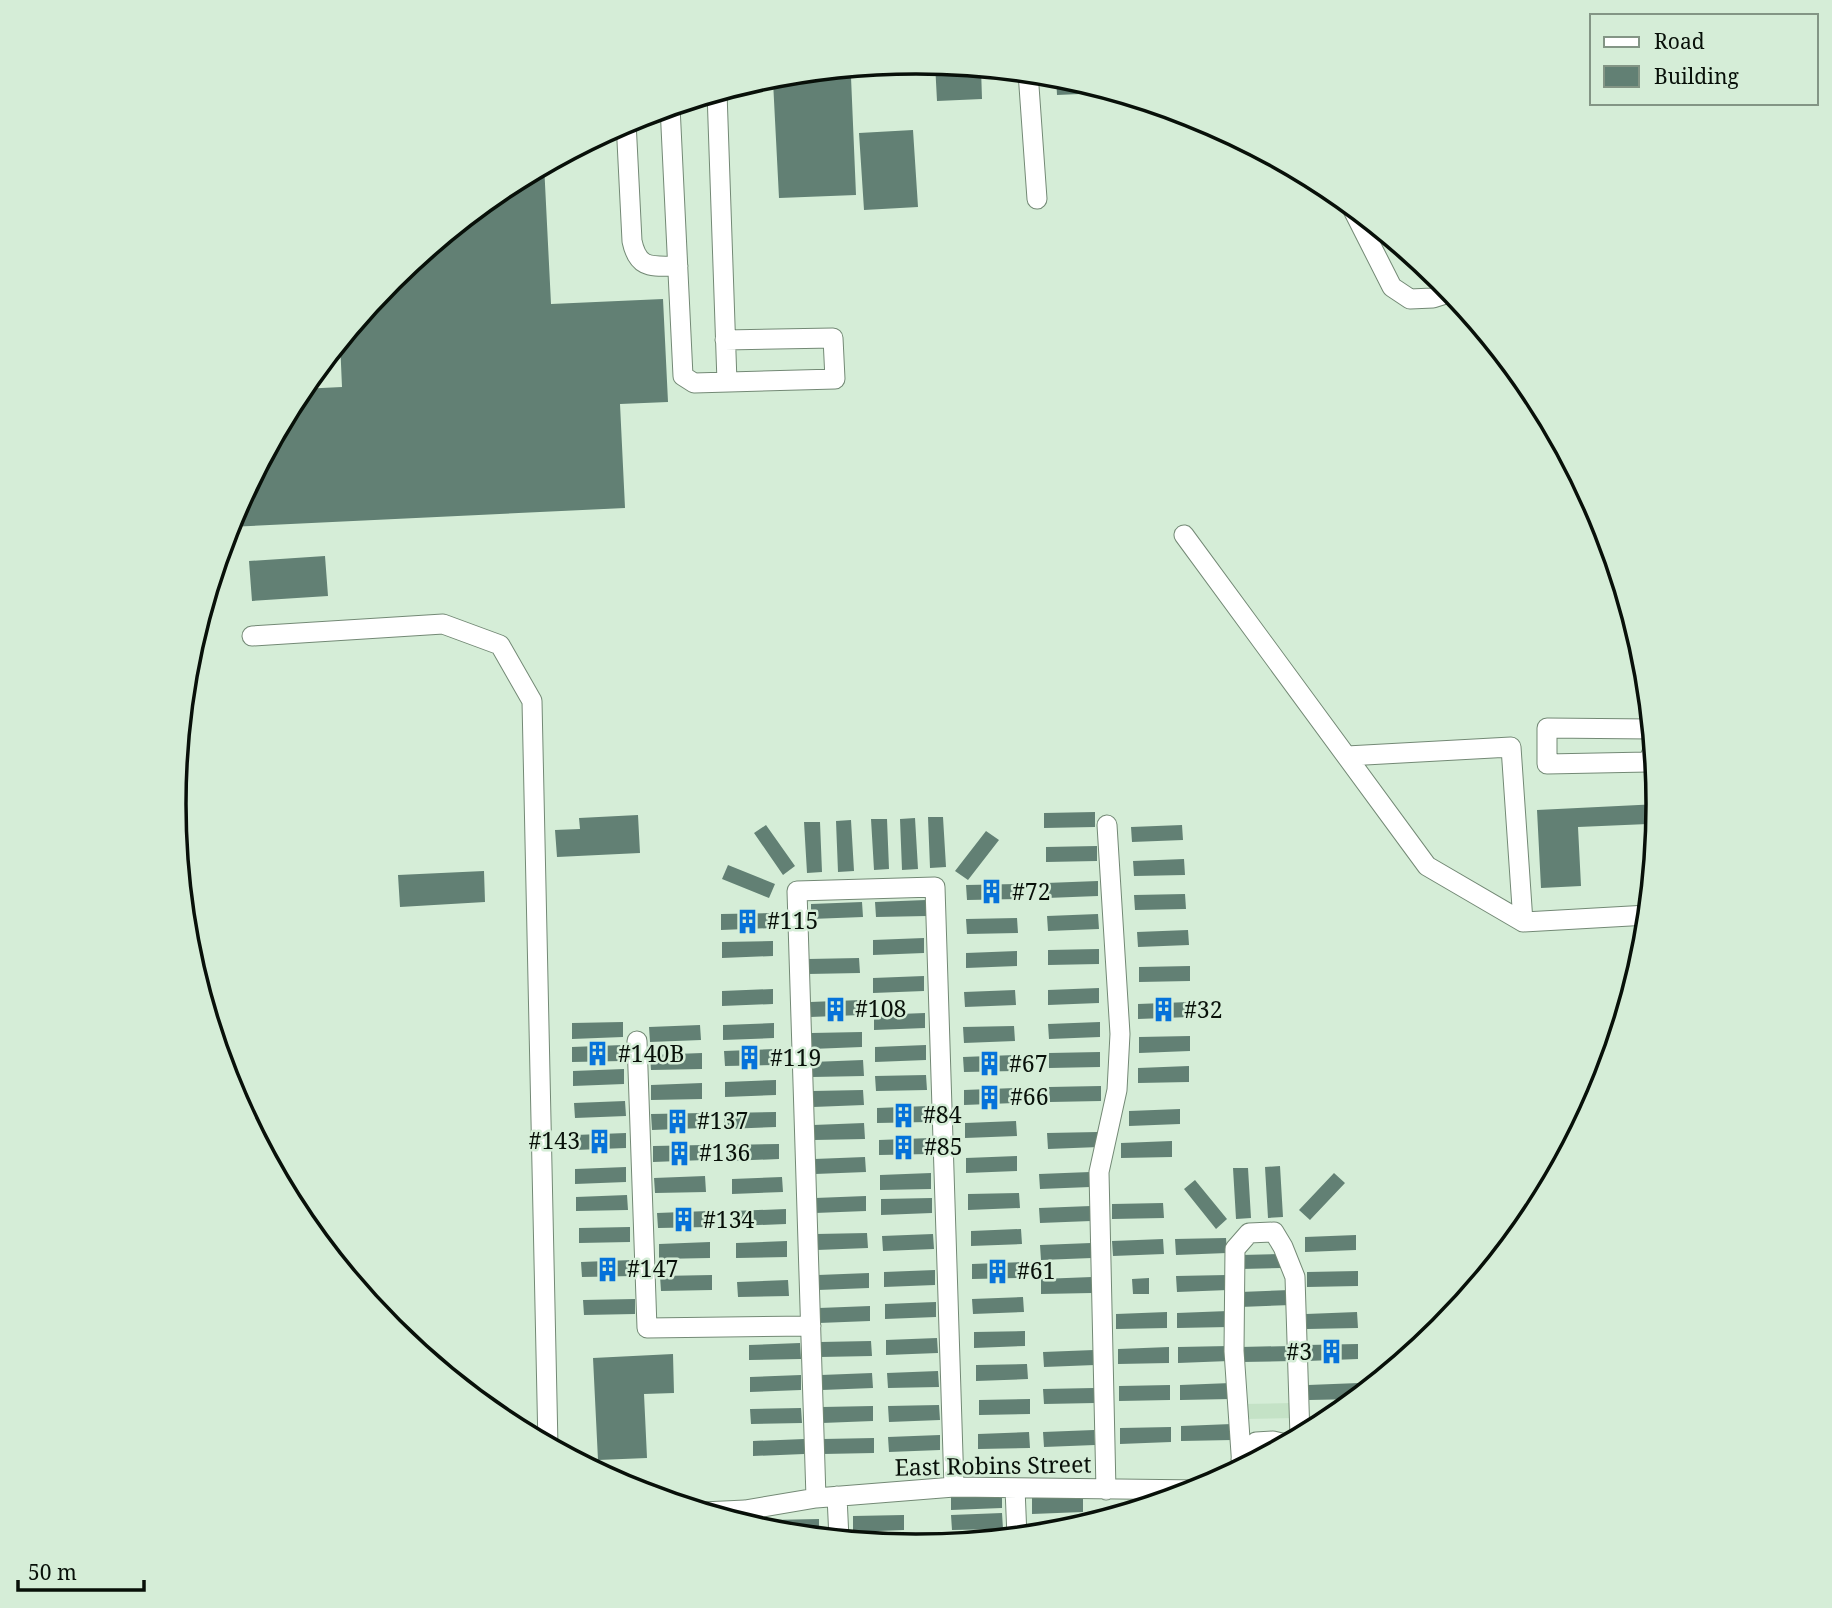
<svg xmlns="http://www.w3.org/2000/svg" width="1832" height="1608" viewBox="0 0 1832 1608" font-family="'Noto Serif',serif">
<rect width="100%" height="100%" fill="#d5edd7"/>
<path fill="#c4e2c6" d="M1294,1403L1295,1418L1243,1419V1404Z"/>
<path fill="#628074" d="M935,63L981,68L982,99L937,101Z
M1056,75L1103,88V93L1057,95Z
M851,77L856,195L779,198L773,81Z
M913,130L918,207L864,210L859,133Z
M544,164L551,304L663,299L668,402L620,404L625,508L228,527L299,391L301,389L342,387L340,341L391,279L504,186Z
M325,556L328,596L252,601L249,561Z
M1659,804L1652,872L1648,824L1578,827L1581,886L1541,888L1537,810Z
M1095,812V827L1044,828V813Z
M638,815L640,853L557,857L555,830L580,829L579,818Z
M928,817H943L946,867L930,868Z
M915,818L918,869L902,870L900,819Z
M871,819H887L889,869L874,870Z
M851,820L854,871L838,872L836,821Z
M804,822H820L822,872L807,873Z
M766,825L795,866L783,875L754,833Z
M1182,825L1183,840L1132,842L1131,827Z
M986,831L999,840L968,880L955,871Z
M1097,846V861L1046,862V847Z
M1184,859L1185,875L1134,876L1133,861Z
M728,865L775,884L769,898L722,879Z
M484,871L485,902L400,907L398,875Z
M1098,881V896L1047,898L1046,883Z
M1017,884L1018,899L967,900L966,885Z
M1185,894L1186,909L1135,910L1134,895Z
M926,900L927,916L876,917L875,902Z
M862,902L863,917L811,919V904Z
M772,913V928L721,930V914Z
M1098,914L1099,929L1048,931L1047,916Z
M1017,918L1018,933L967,934L966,919Z
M1188,930L1189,945L1138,947L1137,932Z
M924,938V953L873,955V940Z
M773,941V956L722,958V942Z
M1099,949V964L1048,965V950Z
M1017,951V966L966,968V953Z
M859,958L860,973L808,974V959Z
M1190,966V981L1139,982V967Z
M924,976V991L873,993V978Z
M1099,988V1003L1048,1005V990Z
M773,989V1004L722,1006V991Z
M1015,990L1016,1005L965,1007L964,992Z
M861,1000V1015L810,1017V1002Z
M1189,1002L1190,1017L1138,1019V1004Z
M925,1013V1028L874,1030V1015Z
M623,1022V1037L572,1039V1023Z
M1100,1022V1037L1049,1039L1048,1024Z
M774,1023V1038L723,1040V1025Z
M700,1025L701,1040L650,1042L649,1027Z
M1014,1026L1015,1041L964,1043L963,1027Z
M862,1032V1047L811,1049V1033Z
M1190,1036V1051L1139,1053V1037Z
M623,1045V1061L572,1062V1047Z
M926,1045V1060L875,1062V1047Z
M775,1049L776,1065L725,1066L724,1051Z
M1100,1052V1067L1049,1068V1053Z
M702,1053V1069L651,1070L650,1055Z
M1015,1055V1071L964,1072L963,1057Z
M863,1060L864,1076L812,1077V1062Z
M1189,1066V1082L1138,1083V1068Z
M624,1069V1084L573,1086V1071Z
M926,1075L927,1090L876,1091L875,1076Z
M776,1080V1095L725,1097V1082Z
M702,1083V1099L651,1100V1085Z
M1101,1086V1101L1050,1102L1049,1087Z
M1015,1088V1103L964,1105V1090Z
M863,1090L864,1105L813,1107L812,1091Z
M625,1101L626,1116L575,1118L574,1103Z
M928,1106V1122L877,1123V1108Z
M1180,1109V1124L1129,1126V1111Z
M776,1112V1127L725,1129L724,1113Z
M703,1113V1128L652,1130L651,1114Z
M1016,1121L1017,1136L965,1138V1123Z
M864,1123L865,1139L814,1140L813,1125Z
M1098,1132L1099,1147L1048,1149L1047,1133Z
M626,1133V1148L575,1150V1135Z
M930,1138V1154L879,1155V1140Z
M1172,1141V1157L1121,1158V1143Z
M779,1144V1159L728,1161L727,1145Z
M704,1145L705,1160L653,1162V1146Z
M1017,1156V1171L966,1173V1158Z
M865,1157L866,1172L815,1174L814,1159Z
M1280,1166L1283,1217L1268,1218L1265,1167Z
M626,1167V1182L575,1184V1169Z
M1233,1168H1248L1251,1218L1236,1219Z
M1090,1172V1187L1040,1189L1039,1174Z
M931,1173V1189L880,1190V1175Z
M1334,1173L1345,1183L1310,1220L1299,1210Z
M705,1176L706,1192L655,1193L654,1178Z
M782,1177L783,1192L732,1194V1179Z
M1195,1180L1227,1219L1216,1229L1184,1189Z
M1019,1193L1020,1208L968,1210V1194Z
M627,1195L628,1210L576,1211V1197Z
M866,1196V1211L815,1213V1198Z
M932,1198V1213L881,1215V1199Z
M1163,1203L1164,1218L1112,1219V1204Z
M1091,1206V1221L1040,1223L1039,1208Z
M786,1209V1224L735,1226L734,1211Z
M708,1211L709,1227L658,1228L657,1213Z
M630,1227V1242L579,1243V1228Z
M1021,1229L1022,1244L971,1246V1231Z
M867,1233L868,1248L817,1250L816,1234Z
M933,1234L934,1249L883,1251L882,1236Z
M1356,1235V1250L1305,1252V1237Z
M1226,1238L1227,1253L1176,1255L1175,1239Z
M1163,1239L1164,1254L1113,1256L1112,1241Z
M787,1241V1257L736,1258V1243Z
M710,1242V1258L659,1259V1244Z
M1091,1243L1092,1258L1041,1260L1040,1245Z
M1281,1254L1282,1268L1241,1269V1255Z
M632,1260L633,1276L582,1277L581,1262Z
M1023,1262V1278L972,1279V1264Z
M935,1270V1285L884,1287V1272Z
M1358,1271V1286L1307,1287V1272Z
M869,1273V1288L818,1290V1275Z
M712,1275V1290L661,1291L660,1276Z
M1227,1275L1228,1290L1177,1292L1176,1276Z
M1092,1277V1293L1041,1294V1279Z
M1149,1278V1294H1133L1132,1279Z
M788,1280L789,1296L738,1297L737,1282Z
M1290,1290L1291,1305L1240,1307V1292Z
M1023,1297L1024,1312L973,1314L972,1299Z
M635,1299V1314L584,1315L583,1300Z
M936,1302V1317L885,1319V1304Z
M870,1306V1321L819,1323V1308Z
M1228,1311L1229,1327L1177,1328V1313Z
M1167,1312V1328L1116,1329V1314Z
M1357,1312L1358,1328L1307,1329L1306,1314Z
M1025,1331V1346L974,1348V1332Z
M937,1338L938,1353L886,1355V1340Z
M871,1341L872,1356L820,1357V1342Z
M800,1343L801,1359L749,1360V1345Z
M1358,1344V1359L1307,1361L1306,1345Z
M1229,1346V1361L1178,1363V1347Z
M1291,1346L1292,1361L1241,1362L1240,1347Z
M1169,1347V1363L1118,1364V1349Z
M1094,1350L1095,1365L1044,1367L1043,1352Z
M673,1354L674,1393L644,1394L647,1458L598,1460L593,1358Z
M1027,1364L1028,1379L976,1381V1365Z
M938,1371L939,1387L888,1388L887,1373Z
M872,1373L873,1388L822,1390L821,1375Z
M801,1375V1390L750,1392V1377Z
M1231,1383V1399L1180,1400V1385Z
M1359,1383L1360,1396L1357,1399L1309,1400L1308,1385Z
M1170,1385V1400L1119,1401V1386Z
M1094,1388L1095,1403L1044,1404L1043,1389Z
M1030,1399V1414L979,1415V1400Z
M939,1405L940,1420L889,1422L888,1406Z
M873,1406V1421L822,1423V1407Z
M801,1408L802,1423L751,1424L750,1409Z
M1328,1422L1321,1425L1309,1432V1423Z
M1232,1424V1440L1181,1441V1426Z
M1171,1427V1442L1120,1444V1428Z
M1094,1430L1095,1445L1044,1447L1043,1432Z
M1029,1432L1030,1448L978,1449V1434Z
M940,1435V1450L889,1452L888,1437Z
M874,1438V1453L823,1454V1439Z
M804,1439V1454L753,1456V1441Z
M1002,1493V1508L951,1510V1495Z
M1083,1497V1512L1032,1514V1498Z
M1002,1513L1003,1529L952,1530L951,1515Z
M904,1515V1530L853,1532V1516Z
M819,1519V1534H791L768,1532V1520Z
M980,1538V1540L952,1543V1539Z"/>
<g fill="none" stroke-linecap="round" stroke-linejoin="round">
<defs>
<path id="minor" d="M1028,72L1037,199
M717,92L727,382
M670,106L683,376L694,383L835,379L833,338L725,340
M626,121L632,241C638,270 652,266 678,266
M1350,204L1392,287L1410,299L1433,298L1452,292
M1184,535L1427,866L1523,922L1648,915
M252,636L443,624L500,645L532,701L548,1446
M1651,729L1547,728V764L1648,762L1653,750
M1347,756L1511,747L1523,922
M637,1041L647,1328L811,1326
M1241,1459L1256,1442L1273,1441L1286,1444
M1242,1468L1234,1351L1235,1249L1249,1233L1274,1232L1283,1247L1295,1277L1300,1437
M1015,1488L1017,1537
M1106,1490L1099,1172L1117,1090L1120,1034L1107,825
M837,1496L839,1539
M816,1498L797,891L935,887L954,1487
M703,1512L745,1510L816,1498L954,1487L1201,1490"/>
</defs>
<use href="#minor" stroke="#738975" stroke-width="21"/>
<use href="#minor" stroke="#fff" stroke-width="19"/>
</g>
<defs>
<symbol id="building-bare" viewBox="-9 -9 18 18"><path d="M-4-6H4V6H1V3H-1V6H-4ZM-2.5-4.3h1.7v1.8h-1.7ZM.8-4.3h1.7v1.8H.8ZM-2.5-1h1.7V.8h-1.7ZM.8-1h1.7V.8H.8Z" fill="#0572da" stroke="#d5edd7" stroke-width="2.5" paint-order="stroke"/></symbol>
</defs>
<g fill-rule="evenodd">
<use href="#building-bare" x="974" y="874" width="35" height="35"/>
<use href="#building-bare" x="730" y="904" width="35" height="35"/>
<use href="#building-bare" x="818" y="992" width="35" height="35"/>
<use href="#building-bare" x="1146" y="992" width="35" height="35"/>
<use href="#building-bare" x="580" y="1036" width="35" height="35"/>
<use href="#building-bare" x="732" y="1040" width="35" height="35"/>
<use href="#building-bare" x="972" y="1046" width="35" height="35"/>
<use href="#building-bare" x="972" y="1080" width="35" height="35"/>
<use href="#building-bare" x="886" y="1098" width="35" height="35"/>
<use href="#building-bare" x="660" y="1104" width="35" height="35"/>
<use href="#building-bare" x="582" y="1124" width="35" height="35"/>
<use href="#building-bare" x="886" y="1130" width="35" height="35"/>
<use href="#building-bare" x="662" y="1136" width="35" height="35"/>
<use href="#building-bare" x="666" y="1202" width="35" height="35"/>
<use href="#building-bare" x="590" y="1252" width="35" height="35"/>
<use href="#building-bare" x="980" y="1254" width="35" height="35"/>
<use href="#building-bare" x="1314" y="1334" width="35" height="35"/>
</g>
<g text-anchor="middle" stroke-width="5" stroke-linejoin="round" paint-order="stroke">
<g font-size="23" fill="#081009" stroke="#d5edd7" text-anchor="start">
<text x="1012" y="900">#72</text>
<text x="767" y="929">#115</text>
<text x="855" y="1017">#108</text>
<text x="1184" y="1018">#32</text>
<text x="618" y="1062">#140B</text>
<text x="770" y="1066">#119</text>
<text x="1009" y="1072">#67</text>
<text x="1010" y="1105">#66</text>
<text x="923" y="1123">#84</text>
<text x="697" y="1129">#137</text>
<text x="580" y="1149" text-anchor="end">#143</text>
<text x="924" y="1155">#85</text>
<text x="699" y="1161">#136</text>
<text x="703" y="1228">#134</text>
<text x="627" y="1277">#147</text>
<text x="1017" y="1279">#61</text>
<text x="1312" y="1360" text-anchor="end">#3</text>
</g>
<g font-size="23" fill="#081009" stroke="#d5edd7">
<text transform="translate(993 1466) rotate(-1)" y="8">East Robins Street</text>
</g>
</g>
<path d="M0 0H1832V1608H0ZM186 804a730 730 0 1 1 1460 0a730 730 0 1 1-1460 0Z" fill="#d5edd7" fill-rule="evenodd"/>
<path fill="none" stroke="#081009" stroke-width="3.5" d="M186 804a730 730 0 1 1 1460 0a730 730 0 1 1-1460 0Z"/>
<rect x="1590" y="14" width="228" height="91" fill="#d5edd7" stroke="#839585" stroke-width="2"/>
<rect x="1604" y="37" width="35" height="10" fill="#ffffff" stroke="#839585" stroke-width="2"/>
<text x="1654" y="49" font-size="21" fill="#081009">Road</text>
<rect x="1604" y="66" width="35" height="21" fill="#628074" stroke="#839585" stroke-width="2"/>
<text x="1654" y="84" font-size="21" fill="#081009">Building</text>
<path d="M18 1580v10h126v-10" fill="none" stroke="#081009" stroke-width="3.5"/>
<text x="28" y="1580" font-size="21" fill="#081009" stroke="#d5edd7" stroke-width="5" paint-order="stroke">50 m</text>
</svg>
